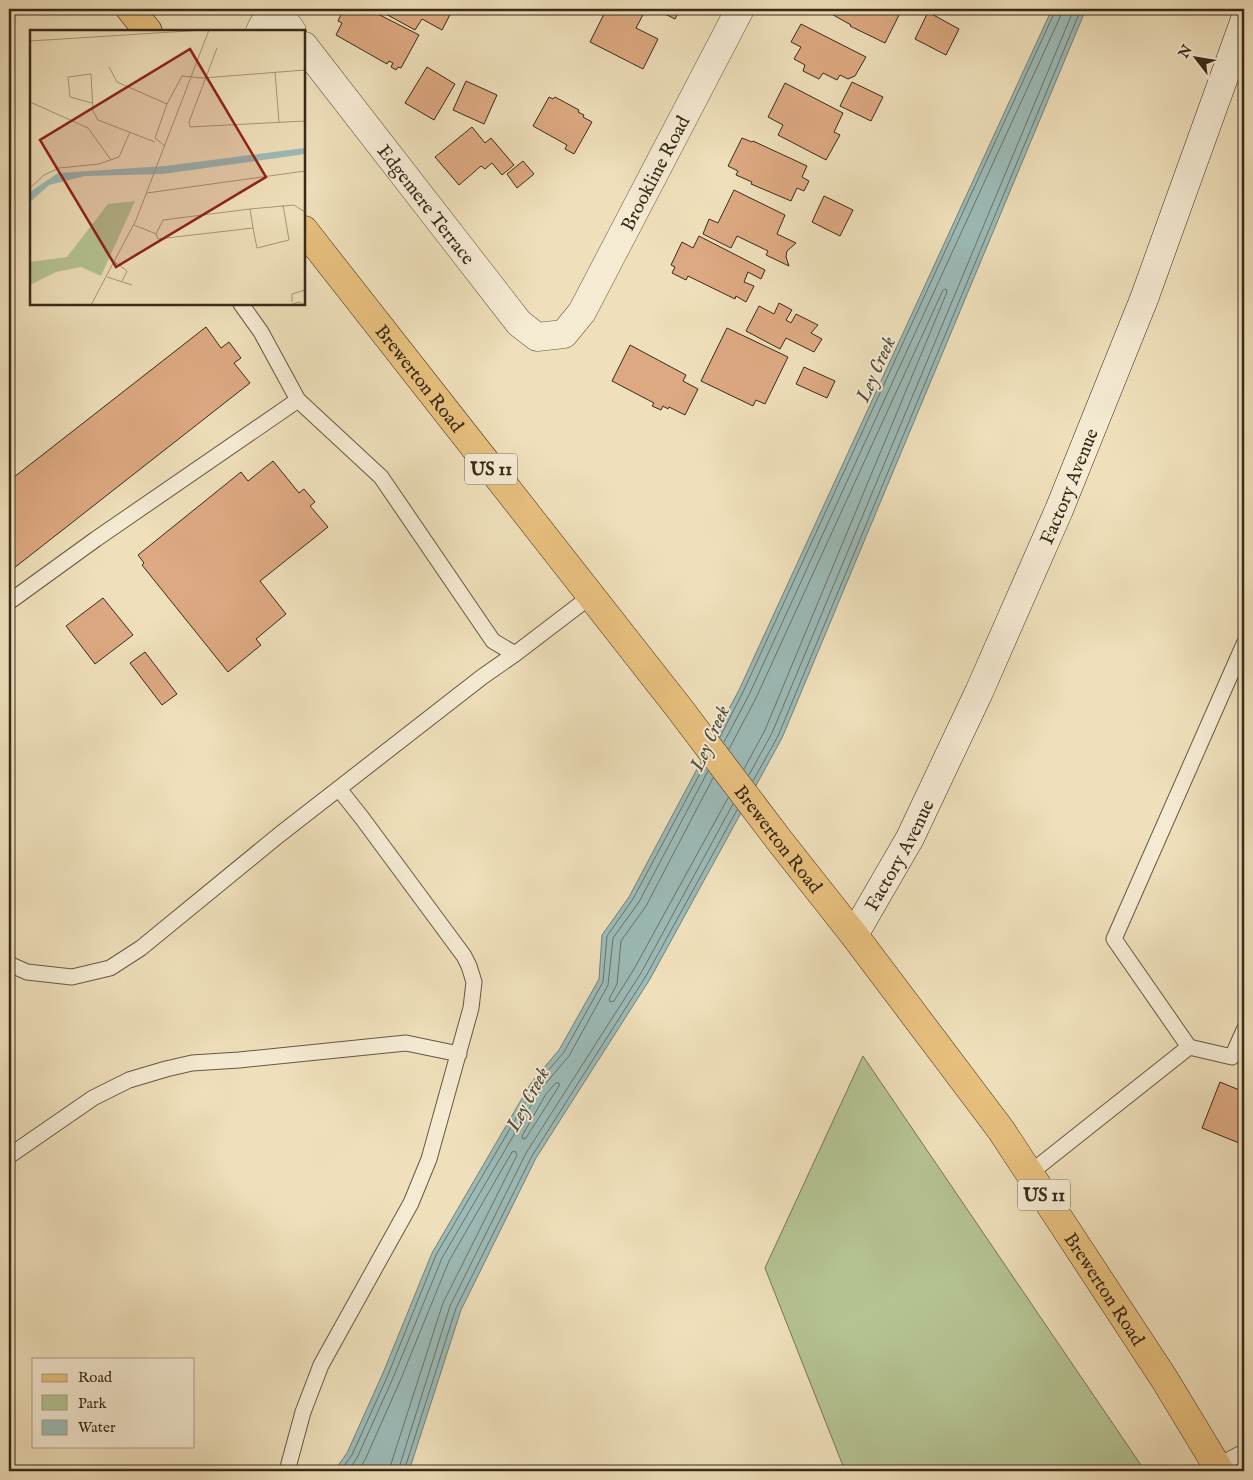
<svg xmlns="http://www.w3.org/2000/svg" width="1253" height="1480" viewBox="0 0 1253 1480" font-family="'IM FELL English',serif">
<rect width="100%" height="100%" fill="#efe0bb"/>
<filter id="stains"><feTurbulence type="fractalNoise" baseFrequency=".004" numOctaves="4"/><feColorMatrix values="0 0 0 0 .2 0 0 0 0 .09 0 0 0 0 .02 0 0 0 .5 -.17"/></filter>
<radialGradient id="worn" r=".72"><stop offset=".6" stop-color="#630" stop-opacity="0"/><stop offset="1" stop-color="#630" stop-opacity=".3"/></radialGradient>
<path fill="#b5c393" stroke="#767656" d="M863,1056L1145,1471H845L765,1268Z"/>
<path fill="#9cbbb8" stroke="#748178" d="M1052,9H1086L782,738L650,979L536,1158L461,1310L409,1471H334L347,1453L383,1373L432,1253L531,1083L559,1050L599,979L602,935L629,897L739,690Z"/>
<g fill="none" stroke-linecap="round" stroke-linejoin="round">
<path stroke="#6a7268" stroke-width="1" d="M720,737L743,692L1056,9
M724,742L749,695L1061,15L1062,9
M729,749L756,698L943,290L946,289L947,292L765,730L744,769
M749,775L772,733L1074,9
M713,778L646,906L621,941L617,984L609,999L610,1002L614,1001L634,969L728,798
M753,781L778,736L1081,9
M556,1083H559V1086L526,1138L523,1139L522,1136L546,1094Z
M340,1471L352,1455L388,1375L436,1255L535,1086L564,1052L603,982L607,936L633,899L704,766
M348,1471L357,1458L393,1378L442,1258L540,1090L569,1056L608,985L613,938L639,902L708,771
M357,1471L365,1460L400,1381L449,1261L512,1152L515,1151L517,1155L443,1303L391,1464L390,1471
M398,1471L450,1306L526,1153L641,973L733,804
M404,1471L456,1308L532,1156L646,976L737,810"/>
</g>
<path fill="#dda982" stroke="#382a18" d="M350,9H368L419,35L401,68L398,67L396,70L391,67L393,63L389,61L387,64L336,35L342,23L338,21L343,10L348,13Z
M387,9H453L442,30L422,19L415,30L384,13Z
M614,9H646L636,28L658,39L643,69L590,42L605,12L611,15Z
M655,9H680L675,19Z
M829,9H887L899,15L885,43L850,26L851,25L828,12Z
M925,9H940L937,14Z
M928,12L959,29L946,55L915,39Z
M801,24L866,57L855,76L848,79L840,75L837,80L823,73L819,79L803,71L805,65L794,59L801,47L791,42Z
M427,67L455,84L434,120L405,103Z
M466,81L497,95L484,124L453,110Z
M852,82L883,97L871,121L840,106Z
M785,83L843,113L834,132L840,135L826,160L778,135L783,125L768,117Z
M549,97L553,99L555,97L579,110L578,112L584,115L583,117L592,122L574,154L565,149L567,145L533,126Z
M472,127L485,143L491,138L514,165L502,175L492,163L485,169L481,166L459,185L435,157Z
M742,138L752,142L753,141L807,166L802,177L809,181L804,191L797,188L791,201L751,184L752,182L736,175L738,171L728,166Z
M523,161L534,174L517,188L507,174Z
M734,190L785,215L777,234L796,243L787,251L786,257L789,266L766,255L768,251L737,236L731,248L703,234L709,219L718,223Z
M824,196L853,210L840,236L812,222Z
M699,236L765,270L761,279L748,272L744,282L754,286L746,302L736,296L735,299L688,276L686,280L672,273L675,267L671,265L682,242L693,248Z
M779,303L792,310L786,320L791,323L796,314L818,325L811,333L822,339L814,352L786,338L780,349L746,331L759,306L774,314Z
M206,327L221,348L229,342L241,358L234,363L250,383L9,572V481Z
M727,328L788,357L765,404L756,400L753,406L701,381Z
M630,345L686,375L683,381L698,389L685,415L669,407L668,409L663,406L661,410L652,406L654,403L612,381Z
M804,367L835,381L827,398L796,384Z
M273,461L299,493L304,489L315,502L310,506L328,527L260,581L286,614L256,639L261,645L228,672L142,565L144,563L138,555L241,472L248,481Z
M103,598L133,635L95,664L66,626Z
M145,652L177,694L162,705L130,663Z
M1220,1082L1244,1092V1145L1202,1128Z"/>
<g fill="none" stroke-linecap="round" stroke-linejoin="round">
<defs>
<path id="lane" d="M298,400L381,477L493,641L515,654L591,596
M9,602L96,539L298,400L261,332L241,304
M1244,644L1114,939L1189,1047L1232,1057L1244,1030
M9,964L27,972L72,977L110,968L141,948L279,835L482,677L515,654
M9,1156L93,1098L129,1080L166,1069L192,1063L239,1060L406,1043L459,1054
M1030,1173L1189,1047
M1217,1466L1244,1452
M287,1471L303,1412L321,1365L411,1203L429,1159L471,1008L474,982L469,966L464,956L362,818L339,789"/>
<g id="street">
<path d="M275,9L292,31"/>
<path d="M260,31L272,9"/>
<path id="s1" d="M304,46L519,323L537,337L564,334L582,312L740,9"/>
</g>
<g id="secondary">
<path id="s2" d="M854,935L910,838L979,692L1059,510L1144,299L1244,22"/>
</g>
<g id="primary">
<path d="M130,9L148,31"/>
<path id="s3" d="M304,230L679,708L779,840L854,935L1001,1130L1165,1380L1220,1471"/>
</g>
</defs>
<use href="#lane" stroke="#665841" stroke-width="17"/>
<use href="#street" stroke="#665841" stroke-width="29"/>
<use href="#secondary" stroke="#382a18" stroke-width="29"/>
<use href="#primary" stroke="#382a18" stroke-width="29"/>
<use href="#lane" stroke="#f5ebd3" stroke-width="15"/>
<use href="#street" stroke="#f5ebd3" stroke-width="28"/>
<use href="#secondary" stroke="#f5ebd3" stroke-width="28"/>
<use href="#primary" stroke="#e8c07e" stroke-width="28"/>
</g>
<g text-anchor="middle" stroke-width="4" stroke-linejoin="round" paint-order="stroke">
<g fill="#f5ebd3" stroke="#716450" stroke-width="1">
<rect x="465" y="453.5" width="52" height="31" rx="4"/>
<rect x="1018" y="1179.5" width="52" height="31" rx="4"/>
</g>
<g font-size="18" font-weight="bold" fill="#382a18">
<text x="491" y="475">US 11</text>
<text x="1044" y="1201">US 11</text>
</g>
<g font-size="19" fill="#382a18" stroke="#f5ebd3">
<text dy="7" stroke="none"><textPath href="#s1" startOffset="586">Brookline Road</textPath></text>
<text dy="7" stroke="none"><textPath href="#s1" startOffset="200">Edgemere Terrace</textPath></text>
<text dy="7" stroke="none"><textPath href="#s3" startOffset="188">Brewerton Road</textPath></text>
<text dy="7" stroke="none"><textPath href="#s2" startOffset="498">Factory Avenue</textPath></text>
<text dy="7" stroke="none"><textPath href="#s3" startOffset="772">Brewerton Road</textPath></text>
<text dy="7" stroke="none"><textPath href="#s2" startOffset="92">Factory Avenue</textPath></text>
<text dy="7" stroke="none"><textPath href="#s3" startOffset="1328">Brewerton Road</textPath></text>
</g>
<g font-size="20" font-style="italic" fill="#514e40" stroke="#f5ebd3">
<text transform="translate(875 369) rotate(-66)" y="7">Ley Creek</text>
<text transform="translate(709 738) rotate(-66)" y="7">Ley Creek</text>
<text transform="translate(527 1099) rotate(-62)" y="7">Ley Creek</text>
</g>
</g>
<g transform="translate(30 30)">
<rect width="275" height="275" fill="#efe0bb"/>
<path d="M105,171L71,246L51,237L26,242L0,255V232L37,227L78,174Z" fill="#b5c393"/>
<path d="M275,118V124L133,144L55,146L19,155L0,172V162L28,143L135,136Z" fill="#9cbbb8"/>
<path fill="none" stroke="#a6977a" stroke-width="1" d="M0,11L174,0M187,18L159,92L160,97L275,91M79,37L87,52L137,74L152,46L173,48L275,40M245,42L249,92M0,72L58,98L81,130M62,73L40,67L38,47L61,44L63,81L68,90L125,112M135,116L125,108L137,74M0,158L14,145L29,138L69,134L89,127L100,102M117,163L275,141M220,179L264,175L275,182M104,195L126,204L128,209L223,198L220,179L133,190L126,204M223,198L227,218L259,210L253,175M85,232L97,241L92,251M77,247L102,255M262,272V264L275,260M61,275L106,190L179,0M260,275L269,272L275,275"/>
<path fill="#8f2418" fill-opacity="0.15" stroke="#8f2418" stroke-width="2.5" d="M160,19L236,147L86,237L10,110Z"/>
<rect width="275" height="275" fill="none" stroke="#382a18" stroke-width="2.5"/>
</g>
<rect width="1253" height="1480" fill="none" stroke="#efe0bb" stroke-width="30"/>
<rect x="10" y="10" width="1233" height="1460" fill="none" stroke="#382a18" stroke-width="2.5"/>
<rect x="15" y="15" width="1223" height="1450" fill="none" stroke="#382a18"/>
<rect x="32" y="1358" width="162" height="90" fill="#f5ebd3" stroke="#a99e88"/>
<rect x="42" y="1374" width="25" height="8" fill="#e8c07e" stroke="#a99e88"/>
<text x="78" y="1382" font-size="15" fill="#382a18">Road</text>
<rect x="42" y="1395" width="25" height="15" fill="#b5c393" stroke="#a99e88"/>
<text x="78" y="1408" font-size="15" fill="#382a18">Park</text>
<rect x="42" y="1420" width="25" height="15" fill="#9cbbb8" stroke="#a99e88"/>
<text x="78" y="1432" font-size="15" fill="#382a18">Water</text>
<g transform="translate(1196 58) rotate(301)" stroke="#f5ebd3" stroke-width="4" paint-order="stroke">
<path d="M0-4L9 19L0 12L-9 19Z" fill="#382a18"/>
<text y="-8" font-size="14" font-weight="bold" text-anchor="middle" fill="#382a18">N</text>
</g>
<rect width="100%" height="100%" filter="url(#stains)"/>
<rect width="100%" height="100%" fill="url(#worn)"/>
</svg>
